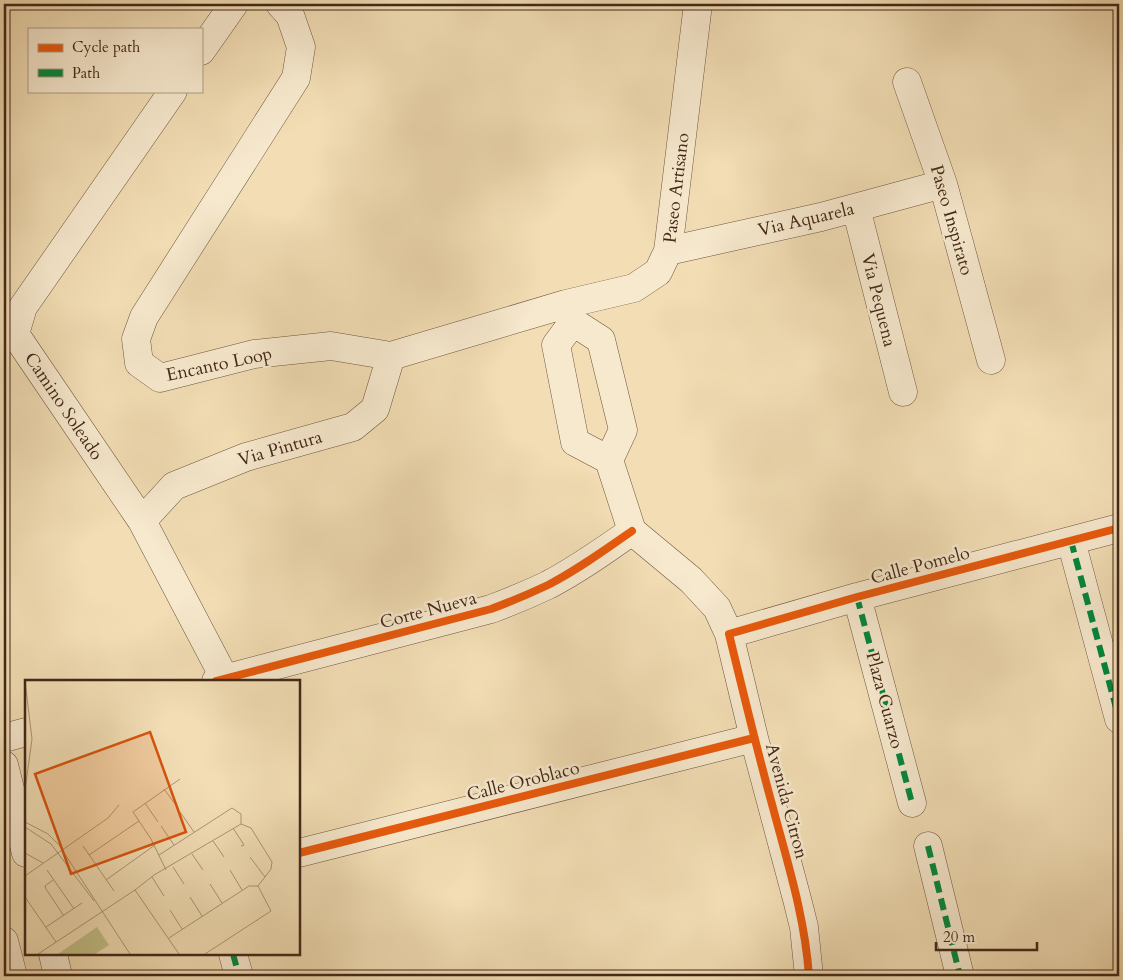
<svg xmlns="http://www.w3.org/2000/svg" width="1123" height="980" viewBox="0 0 1123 980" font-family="Cardo,serif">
<rect width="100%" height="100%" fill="#f2ddb4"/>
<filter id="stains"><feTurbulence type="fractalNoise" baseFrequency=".004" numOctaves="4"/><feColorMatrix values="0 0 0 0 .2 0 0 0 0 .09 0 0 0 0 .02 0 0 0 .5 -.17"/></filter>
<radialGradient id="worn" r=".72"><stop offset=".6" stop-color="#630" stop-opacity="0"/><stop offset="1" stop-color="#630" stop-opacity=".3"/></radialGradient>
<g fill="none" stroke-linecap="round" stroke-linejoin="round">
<defs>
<path id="minor" d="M280,4L290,15L301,47L296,78L144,317L136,339L139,363L160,378L254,354L331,346L391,356L566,304L573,322
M201,51L234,4
M907,82L943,184L991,360
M173,91L23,307L15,334L142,521L225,679
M856,208L903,392
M668,251L821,217L943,184
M566,304L634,288L658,272L668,251L698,4
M609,460L575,442L556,345L573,322L601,340L623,430L609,460L632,531
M142,521L174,486L246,457L353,427L375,409L391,356
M632,531L691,580L717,608L729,634L754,738L797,899L804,927L809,976
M1071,541L1119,719
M857,597L912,803
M729,634L857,597L1119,528
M216,681L491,609C510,602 529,594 548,585C577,570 605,550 632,531
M4,738L26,732
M4,765L26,853
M928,846L960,976
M299,853L754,738
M4,941L13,976
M53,954L58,976
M233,954L239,976"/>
</defs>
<use href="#minor" stroke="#6e553f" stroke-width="29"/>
<use href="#minor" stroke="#f7e9ce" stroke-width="28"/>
<path stroke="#00873e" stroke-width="6" stroke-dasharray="12 6" stroke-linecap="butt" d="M1071,541L1119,719
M857,597L912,803
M928,846L960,976
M233,954L239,976"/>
<defs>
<path id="cycleway" d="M216,681L491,609C510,602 529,594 548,585C577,570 605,550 632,531
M299,853L754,738
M809,976C805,918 788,864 773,808C757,750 743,692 729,634L857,597L1119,528"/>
</defs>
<use href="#cycleway" stroke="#f7e9ce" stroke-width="11"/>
<use href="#cycleway" stroke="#e8590c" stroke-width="8"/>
</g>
<g text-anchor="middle" stroke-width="5" stroke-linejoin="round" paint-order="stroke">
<g font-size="18" fill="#422818" stroke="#f7e9ce">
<text transform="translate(676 188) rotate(-83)" y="6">Paseo Artisano</text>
<text transform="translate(806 219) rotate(-13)" y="6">Via Aquarela</text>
<text transform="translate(952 220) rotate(74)" y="6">Paseo Inspirato</text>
<text transform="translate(879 300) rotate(76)" y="6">Via Pequena</text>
<text transform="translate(219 364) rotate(-12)" y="6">Encanto Loop</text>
<text transform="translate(64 406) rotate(56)" y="6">Camino Soleado</text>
<text transform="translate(280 448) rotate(-16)" y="6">Via Pintura</text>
<text transform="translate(920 565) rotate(-15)" y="6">Calle Pomelo</text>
<text transform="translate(428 610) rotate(-15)" y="6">Corte Nueva</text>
<text transform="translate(885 700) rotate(75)" y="6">Plaza Cuarzo</text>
<text transform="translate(523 781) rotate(-14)" y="6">Calle Oroblaco</text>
<text transform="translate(787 801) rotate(75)" y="6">Avenida Citron</text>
</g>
</g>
<g transform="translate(25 680)">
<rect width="275" height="275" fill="#f2ddb4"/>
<path d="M72,247L84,265L70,274H33Z" fill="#c2bf87"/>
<path fill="none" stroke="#ac9576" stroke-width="1" d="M139,109L153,128M0,110L7,59L0,1M120,123L133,142M155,132L169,152M0,142L23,154L34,165L105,274M136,146L149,165M0,147L26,164L69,221M208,148L219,165L216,166M188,161L199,177M58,166L89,211M0,173L18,183M167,174L178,190M64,175L114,141M134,175L207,128L216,134V144M225,177L240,197M148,187L159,204M22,190L49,229M141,190L126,159L108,132L155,99M205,190L217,210M0,196L83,138L94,125M127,197L139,216M28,200L20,206L21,209L39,236M81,200L130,165M185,204L197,223M110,210L129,195L216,144L226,148L247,182L246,189L233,206M110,210L154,274M0,217L31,262M165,217L177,236M145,230L157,249M21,247L57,223M144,258L224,206H233L246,231L180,274M13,274L110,210"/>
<path fill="#d7540d" fill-opacity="0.15" stroke="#d7540d" stroke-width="2.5" d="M125,52L161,152L46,194L10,94Z"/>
<rect width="275" height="275" fill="none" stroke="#422818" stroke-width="2.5"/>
</g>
<rect width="1123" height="980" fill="none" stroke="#f2ddb4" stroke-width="20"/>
<rect x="5" y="5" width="1113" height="970" fill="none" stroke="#422818" stroke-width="2.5"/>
<rect x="10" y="10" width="1103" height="960" fill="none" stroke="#422818"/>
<rect x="28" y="28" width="175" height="65" fill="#f7e9ce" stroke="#af9c85"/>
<rect x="38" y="44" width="25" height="8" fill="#e8590c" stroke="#af9c85"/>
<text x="72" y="52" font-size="15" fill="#422818">Cycle path</text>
<rect x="38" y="69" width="25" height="8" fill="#00873e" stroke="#af9c85"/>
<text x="72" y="78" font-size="15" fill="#422818">Path</text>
<path d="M936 942v8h101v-8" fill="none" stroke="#422818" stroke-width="2.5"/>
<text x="943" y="942" font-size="15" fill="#422818" stroke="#f7e9ce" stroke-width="4" paint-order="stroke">20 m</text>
<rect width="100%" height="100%" filter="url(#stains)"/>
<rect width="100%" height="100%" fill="url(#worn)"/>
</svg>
